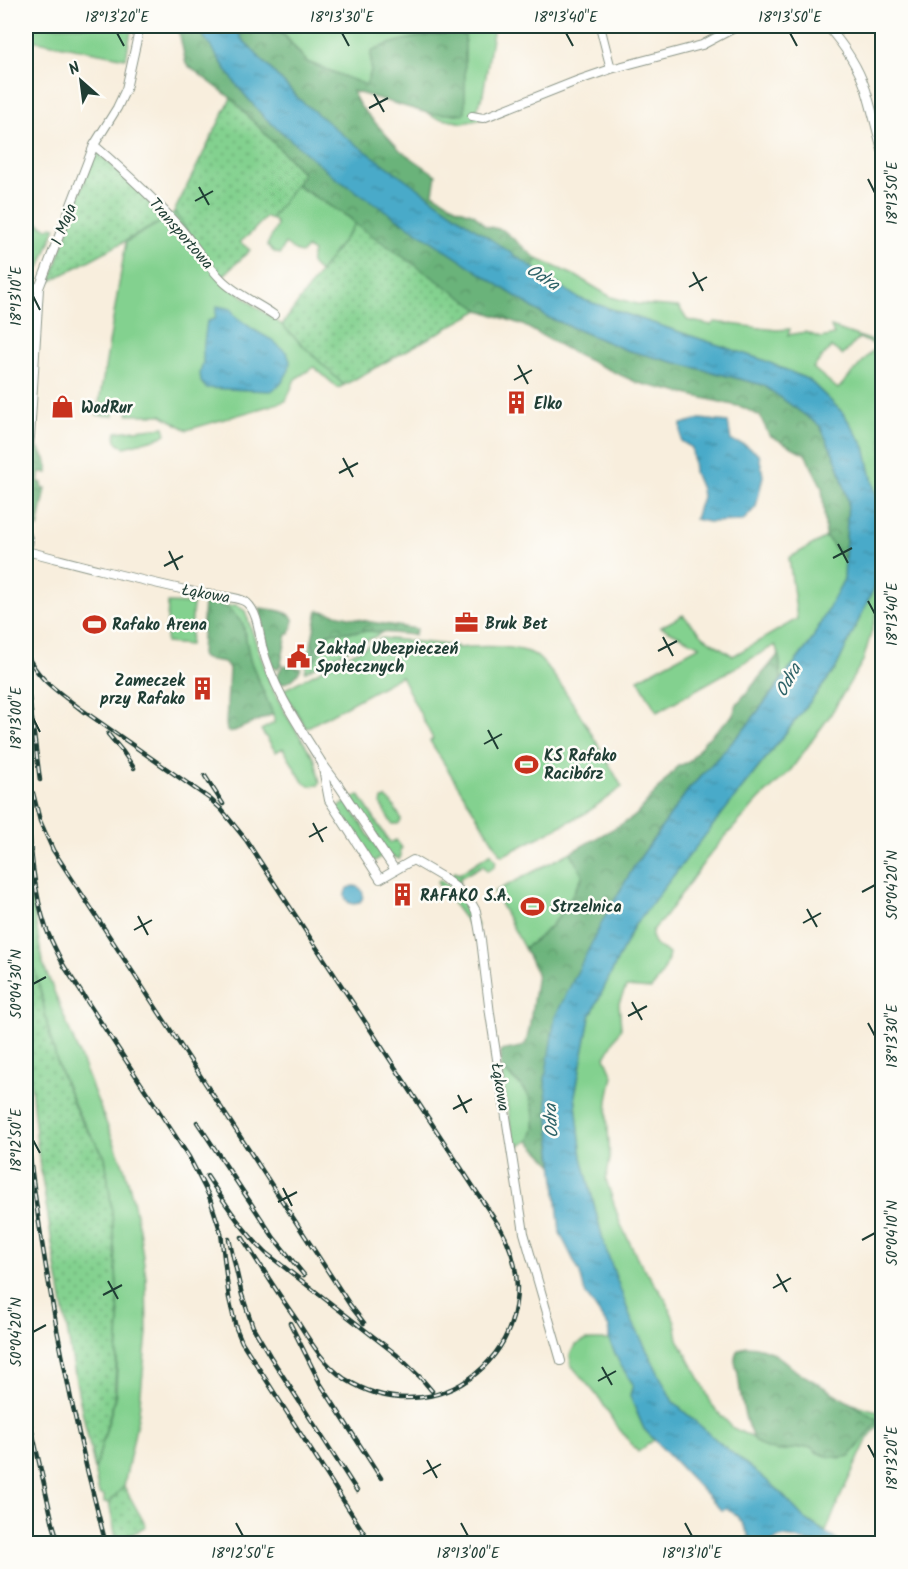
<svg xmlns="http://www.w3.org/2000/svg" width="908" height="1569" viewBox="0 0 908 1569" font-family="Kalam,sans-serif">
<defs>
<pattern id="forest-crowns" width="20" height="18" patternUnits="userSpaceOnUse" patternTransform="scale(1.5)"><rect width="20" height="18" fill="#6ab37a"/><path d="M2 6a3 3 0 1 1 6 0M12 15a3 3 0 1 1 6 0" fill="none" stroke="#579365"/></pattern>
<pattern id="garden-dots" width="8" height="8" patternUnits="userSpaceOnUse" patternTransform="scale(1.5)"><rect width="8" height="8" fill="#83d18f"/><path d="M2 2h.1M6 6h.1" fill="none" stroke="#6bab76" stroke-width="1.8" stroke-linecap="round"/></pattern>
<pattern id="water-ripples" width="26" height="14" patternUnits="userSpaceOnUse" patternTransform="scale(1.5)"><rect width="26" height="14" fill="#49aac9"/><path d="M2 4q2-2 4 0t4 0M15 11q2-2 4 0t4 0" fill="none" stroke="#3c8ca4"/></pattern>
</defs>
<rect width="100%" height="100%" fill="#fdfcf7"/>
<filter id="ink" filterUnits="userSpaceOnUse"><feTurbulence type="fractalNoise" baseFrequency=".0167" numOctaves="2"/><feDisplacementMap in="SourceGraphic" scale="12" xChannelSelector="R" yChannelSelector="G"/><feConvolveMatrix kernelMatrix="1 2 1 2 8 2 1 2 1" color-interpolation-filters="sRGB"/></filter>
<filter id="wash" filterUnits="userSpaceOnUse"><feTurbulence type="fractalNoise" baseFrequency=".008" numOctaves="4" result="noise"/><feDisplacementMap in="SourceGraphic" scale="24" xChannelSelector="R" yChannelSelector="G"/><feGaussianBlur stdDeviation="1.35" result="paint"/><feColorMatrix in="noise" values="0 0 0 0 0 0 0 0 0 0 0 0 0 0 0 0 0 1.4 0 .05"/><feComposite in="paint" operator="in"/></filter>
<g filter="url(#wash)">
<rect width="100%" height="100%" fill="#f8eedd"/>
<path fill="#83d18f" stroke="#518762" stroke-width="1.5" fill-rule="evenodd" d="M26,26H132L126,58L26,39Z
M280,26H494L483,94L477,110L482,119L463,123L433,117L431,114L352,90L338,74L307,62L283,33Z
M295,185L350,218L355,224L320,272C311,265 308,264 313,252L307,248L302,253L297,252L285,244L280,254L274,252L267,245L277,226L276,222L270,218Z
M174,212L221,278L255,306L282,325L344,385L338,388L314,367L295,379L286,401L187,430L162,415H128V404L114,405V416L97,415L126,242L166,219Z
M29,217L48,229L52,226L56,227L41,265L37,270L26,278V220Z
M537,259L576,276L611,297L637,304L679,307L687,320L711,325L715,322L776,330L790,329L788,335L805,332L821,338L834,335L831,327L882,344V524L865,447L843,413L809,380L763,360L578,298L533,269ZM859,338L877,346L838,389L813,368L831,347L843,355Z
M26,294L32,299V310L30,323L26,379Z
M164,427L166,434L161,437L125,447C117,445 114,440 116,432Z
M882,534V596L863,661L829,717L790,771L760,799L723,839L705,861L664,918L652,931V939L656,946L664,950L669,954C666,969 661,977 651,989L626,987L619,1003L621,1028L605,1057L613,1076L608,1100L607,1116L610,1159L606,1179L620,1223L639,1261L666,1300L675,1322L678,1339L703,1385L713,1407L733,1428L753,1438L766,1448L781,1451L800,1447H811L816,1452L823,1455L840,1458L857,1448L878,1420L846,1402L880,1412L882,1411V1421L868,1438L839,1500L826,1532L805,1519L775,1487L721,1444L673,1402L631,1319L604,1244L582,1157L575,1095L590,1017L634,926L705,833L749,780L835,670L875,586Z
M826,537L845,560L844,579L810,643L781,680L779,654L775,645L657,712L638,679L700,646L661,627L683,615L704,637L733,656L797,619L789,558Z
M168,603L193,604L190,645L166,643Z
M236,605L245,611L271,686L287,716L310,752L315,760L320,783L318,785L309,786L303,782L283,748L276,752L261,730L274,723V718L250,660L243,624L226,606Z
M368,631L382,632L378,635L305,672L312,640C317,649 310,654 312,664L321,649L326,647L328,644V633Z
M382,638L457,646V648C478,646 510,645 531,653C553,661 607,761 622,787L586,813L502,856L430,741L433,739L401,676L306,728L283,690Z
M359,795L390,843L396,840L402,848L400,850L401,856L399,859L388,855L352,799Z
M386,798L391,802L401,818V821L398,824H392L381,805L382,799Z
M347,802L382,856L372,863L337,808Z
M26,830L31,891L42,961L125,1170L133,1200L139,1229L146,1278L147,1333L139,1412L124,1486L109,1503H104V1496L99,1494L95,1475V1470L115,1399L116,1389L119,1320L118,1298L112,1213L105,1157L79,1115L58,1066L47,1024L41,992L28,951H26Z
M571,852L583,875C567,905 554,930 524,948L494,892Z
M491,853L496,862L494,867L487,871L483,865L460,878V883L454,881L451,875L455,872L459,874Z
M440,880C460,894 469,902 477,926L476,928L473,930L438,884L437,882Z
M501,1068L528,1093C534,1103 539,1133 528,1141C524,1144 518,1146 514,1147Z
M587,1340H609L620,1364L633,1384L630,1396L644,1429L654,1440L638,1452L615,1424L600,1399L571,1365L570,1355L575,1345Z"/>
<path fill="url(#forest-crowns)" stroke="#447857" stroke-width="1.5" d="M175,26H198L202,34L239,88L264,117L334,176L547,317L626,350L763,385L820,426L838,464L848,501L845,560L826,537L822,487L805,454L769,435L760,416L742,407L638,383L579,356L523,325L480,310L355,224L350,218L296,185L303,173L231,98L186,64L180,36Z
M236,26H280L283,34L307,62L366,85L371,71V52C377,49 383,46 389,44C404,39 450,30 465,35V112L462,114H431L352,91L360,106L400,150L436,175L433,193L457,208L474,214L485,226L503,230L537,259L533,269L477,230L343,135L300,100L241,38Z
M34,443C41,451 49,463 48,473L40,472L38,481L42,483L43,490L46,489L38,528L28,517L32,486L29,484Z
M204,601L226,606L243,624L250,660L273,714L230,733L227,731L226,724L229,669L224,662L205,659L202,657L201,654Z
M260,608C267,609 290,610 293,619C294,622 291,630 290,634H287L281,664L277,669L273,668L265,640Z
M318,610L371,622L417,629L414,635L368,631L328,633C329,642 328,646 320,650L318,655L312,665L311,661L315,648L312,640Z
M779,654L781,680L746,727L688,790L635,865L604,918L545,1079L553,1165L529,1141C534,1134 535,1127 534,1118C533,1091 520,1085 501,1068V1051L521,1047L526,1043L529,1030L537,973L524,948C554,930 567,905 583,876L571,852L631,819L637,814L678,766L689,762L705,741L733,715L737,704Z
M283,665L301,668C297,677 290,683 279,684L275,680Z
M746,1346C762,1346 777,1354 789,1365C795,1370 798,1374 805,1376L879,1420L850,1456C836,1459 821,1457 811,1447C794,1447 775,1456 760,1445C745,1436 740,1390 738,1374C737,1369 735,1364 735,1360C735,1357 736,1354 737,1351Z"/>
<path fill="url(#garden-dots)" stroke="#518762" stroke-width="1.5" d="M231,98L303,174L271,219L266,217L250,234L240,242L250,250L221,278L174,212Z
M99,153L166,219L51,281L93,155Z
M355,224L480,310L344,385L282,325Z
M26,951H28L41,992L47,1024L58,1066L78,1115L105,1157L112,1213L119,1320L114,1399L95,1470L78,1392L53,1249L38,1152L26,1041Z
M124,1486L146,1526L117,1543L109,1503Z"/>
<path fill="url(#water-ripples)" stroke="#34747e" stroke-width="1.5" d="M199,26H236L241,38L300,100L343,135L477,230L578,298L763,360L809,380L843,413L865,447L882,524V534L875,586L835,670L634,926L590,1017L575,1095L582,1157L604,1244L631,1319L673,1402L721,1444L775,1487L805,1519L841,1543C831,1544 821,1545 812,1543C796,1541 784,1531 771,1543H751C747,1529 741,1517 728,1509L721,1510L644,1429L630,1396L633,1384L620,1364L609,1340V1328L585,1293L580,1273L560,1233L545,1079L555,1017L604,918L635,865L688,790L746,727L810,643L844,579L848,501L838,464L820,426L763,385L626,350L547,317L334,177L264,117L238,87L202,34Z
M217,306L231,309L235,316L254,330L272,340L287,353L290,361L289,370L281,384L271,391L206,388L201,382L200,372L203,362V351L207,321L215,319Z
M700,419L728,422L731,441L743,444L759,454L763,476L756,507L743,521L708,522L695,519L702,497L701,489L694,472L692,448L681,441V424Z
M345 895a9 9 0 1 1 18 0a9 9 0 1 1-18 0Z"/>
</g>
<g filter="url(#ink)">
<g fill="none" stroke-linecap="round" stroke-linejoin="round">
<defs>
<path id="minor" d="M600,26L611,69
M827,26C843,44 858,66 866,90C872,110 877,130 882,150
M472,116L483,118L579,80L611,69L702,45L738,26
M94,145C124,171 154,198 180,228C195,245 207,266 224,282C238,295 258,304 274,315
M26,286L39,288
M26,469L30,437L39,288L94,145L117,108L126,89L140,26
M26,532L29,541L27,551
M26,551C51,557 76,564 101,570C132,578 163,585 194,592C206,595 239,596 247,603C258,613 259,633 262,646C273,689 299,726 322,763
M395,870L339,786L322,763L329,800L380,879L413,860L442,877L459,890L472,904L476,911L481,940L490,1014L524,1233L561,1361"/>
</defs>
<use href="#minor" stroke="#8c9688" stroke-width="10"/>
<use href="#minor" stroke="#fff" stroke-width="8"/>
<defs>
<path id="rail" d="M26,653C40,683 60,692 84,712
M26,683L29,697L40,780
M78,707L210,799L221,809L246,840L501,1229C559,1334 447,1443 345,1379C323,1364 310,1341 296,1319C284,1302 272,1284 261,1266
M108,734L123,752L134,768
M26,743L31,797
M205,776L223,804
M26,788C30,835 31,883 46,928C51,941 58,954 64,966L189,1157L209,1196L221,1233L229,1298L236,1328L242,1342L371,1544
M33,793L40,821L53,850L350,1305L364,1323
M197,1122L274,1238L304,1275
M26,1124C42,1266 69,1406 106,1544
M207,1176C225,1203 242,1230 266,1253L397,1355L421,1378L432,1391
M242,1237L264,1272
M229,1239L242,1295L253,1327L270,1356L357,1491
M290,1323L320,1383L381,1478
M26,1404L53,1524L59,1544"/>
</defs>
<use href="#rail" stroke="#1f3d34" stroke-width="4.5"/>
<use href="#rail" stroke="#fdfcf7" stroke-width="2" stroke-dasharray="7" stroke-linecap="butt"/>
</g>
</g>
<path fill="none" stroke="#1f3d34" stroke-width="2" d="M117,33L124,46M342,33L349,46M566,33L573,46M790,33L797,46M374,94L384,112M369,108L388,98M868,179L875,193M199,187L209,205M195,201L213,191M693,272L703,291M689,287L707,277M33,296L40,310M518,365L528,384M514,380L532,370M343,458L353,477M339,473L358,463M838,544L848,563M169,551L178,570M833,558L852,548M164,566L183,556M868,601L875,614M663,637L673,656M658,651L677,641M33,718L40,732M488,730L498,749M484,744L502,734M313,823L323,842M309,837L327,827M862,892L875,885M807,909L817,927M138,916L148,935M803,923L821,913M134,930L152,920M33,984L46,977M632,1002L642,1020M628,1016L647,1006M868,1023L875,1036M458,1095L467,1113M453,1109L472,1099M33,1140L40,1153M283,1188L292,1206M278,1202L297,1192M862,1240L875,1233M777,1274L787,1292M108,1281L118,1299M773,1288L791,1278M103,1295L122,1285M33,1332L46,1325M602,1367L612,1385M598,1381L616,1371M868,1445L875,1458M427,1460L437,1478M423,1474L441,1464M236,1523L243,1536M461,1523L468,1536M685,1523L692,1536"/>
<defs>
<symbol id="building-bare" viewBox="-9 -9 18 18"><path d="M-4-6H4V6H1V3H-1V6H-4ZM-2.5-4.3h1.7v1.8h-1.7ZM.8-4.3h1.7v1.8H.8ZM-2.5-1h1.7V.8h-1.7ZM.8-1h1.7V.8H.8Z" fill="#c8321e" stroke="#fdfcf7" stroke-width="2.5" paint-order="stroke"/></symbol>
<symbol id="shop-bare" viewBox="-9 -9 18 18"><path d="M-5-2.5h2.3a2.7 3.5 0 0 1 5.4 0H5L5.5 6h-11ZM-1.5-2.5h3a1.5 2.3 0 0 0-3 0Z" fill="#c8321e" stroke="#fdfcf7" stroke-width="2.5" paint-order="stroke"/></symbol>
<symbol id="office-bare" viewBox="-9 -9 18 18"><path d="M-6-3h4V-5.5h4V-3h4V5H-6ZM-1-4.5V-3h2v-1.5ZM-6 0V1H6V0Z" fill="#c8321e" stroke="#fdfcf7" stroke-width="2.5" paint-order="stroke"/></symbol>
<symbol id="stadium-bare" viewBox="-9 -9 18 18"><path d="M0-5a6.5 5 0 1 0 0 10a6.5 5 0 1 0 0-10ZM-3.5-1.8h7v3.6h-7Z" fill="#c8321e" stroke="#fdfcf7" stroke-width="2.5" paint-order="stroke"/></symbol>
<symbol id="civic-bare" viewBox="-9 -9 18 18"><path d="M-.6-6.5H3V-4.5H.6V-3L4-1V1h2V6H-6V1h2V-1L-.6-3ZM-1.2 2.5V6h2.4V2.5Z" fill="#c8321e" stroke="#fdfcf7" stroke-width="2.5" paint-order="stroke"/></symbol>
</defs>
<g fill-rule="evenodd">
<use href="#building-bare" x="500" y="386" width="33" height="33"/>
<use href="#shop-bare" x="46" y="390" width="33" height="33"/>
<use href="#office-bare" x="450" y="606" width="33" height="33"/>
<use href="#stadium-bare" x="78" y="608" width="33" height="33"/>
<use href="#civic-bare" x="282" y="640" width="33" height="33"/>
<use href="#building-bare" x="186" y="672" width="33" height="33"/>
<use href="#stadium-bare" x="510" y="748" width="33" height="33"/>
<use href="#building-bare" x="386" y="878" width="33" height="33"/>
<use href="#stadium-bare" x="516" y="890" width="33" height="33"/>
</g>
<g text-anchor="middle" stroke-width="5" stroke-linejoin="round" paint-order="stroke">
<g font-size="16" fill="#1f3d34" stroke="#fdfcf7">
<text transform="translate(63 224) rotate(-69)" y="6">1 Maja</text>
<text transform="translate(182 233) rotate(49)" y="6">Transportowa</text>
<text transform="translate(206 593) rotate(10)" y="6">Łąkowa</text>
<text transform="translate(501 1087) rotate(81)" y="6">Łąkowa</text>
</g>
<g font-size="16" font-weight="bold" fill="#1f3d34" stroke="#fdfcf7" text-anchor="start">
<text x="534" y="409">Elko</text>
<text x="81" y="413">WodRur</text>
<text x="485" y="629">Bruk Bet</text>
<text x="112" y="630">Rafako Arena</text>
<text x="316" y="654">Zakład Ubezpieczeń<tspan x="316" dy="18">Społecznych</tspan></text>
<text x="185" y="686" text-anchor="end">Zameczek<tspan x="185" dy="18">przy Rafako</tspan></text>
<text x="544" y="761">KS Rafako<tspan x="544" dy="18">Racibórz</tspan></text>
<text x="420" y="901">RAFAKO S.A.</text>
<text x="551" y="912">Strzelnica</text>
</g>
<g font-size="18" font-style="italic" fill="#2e6368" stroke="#fdfcf7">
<text transform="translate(543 277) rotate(32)" y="6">Odra</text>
<text transform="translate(788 680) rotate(-61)" y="6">Odra</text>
<text transform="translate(551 1121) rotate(-93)" y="6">Odra</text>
</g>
</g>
<rect width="908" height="1569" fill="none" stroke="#fdfcf7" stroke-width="66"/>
<g transform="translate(81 81) rotate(332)" stroke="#fdfcf7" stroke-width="4.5" paint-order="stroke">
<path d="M0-4.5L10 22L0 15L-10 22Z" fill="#1f3d34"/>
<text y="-9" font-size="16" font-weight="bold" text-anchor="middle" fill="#1f3d34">N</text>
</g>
<rect x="33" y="33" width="842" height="1503" fill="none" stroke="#1f3d34" stroke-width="2"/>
<g font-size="15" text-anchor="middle" fill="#1f3d34">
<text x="117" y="22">18°13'20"E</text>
<text x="342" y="22">18°13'30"E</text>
<text x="566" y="22">18°13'40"E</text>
<text x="790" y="22">18°13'50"E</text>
<text transform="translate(892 193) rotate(-90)" y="5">18°13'50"E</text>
<text transform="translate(16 296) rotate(-90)" y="5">18°13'10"E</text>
<text transform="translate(892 614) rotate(-90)" y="5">18°13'40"E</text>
<text transform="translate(16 718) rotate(-90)" y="5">18°13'00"E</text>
<text transform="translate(892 885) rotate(-90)" y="5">50°04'20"N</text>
<text transform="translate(16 984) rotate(-90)" y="5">50°04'30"N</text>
<text transform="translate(892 1036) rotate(-90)" y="5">18°13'30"E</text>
<text transform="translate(16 1140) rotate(-90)" y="5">18°12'50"E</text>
<text transform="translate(892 1233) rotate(-90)" y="5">50°04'10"N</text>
<text transform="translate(16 1332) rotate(-90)" y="5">50°04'20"N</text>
<text transform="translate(892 1458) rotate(-90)" y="5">18°13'20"E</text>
<text x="243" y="1558">18°12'50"E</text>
<text x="468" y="1558">18°13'00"E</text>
<text x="692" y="1558">18°13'10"E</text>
</g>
</svg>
